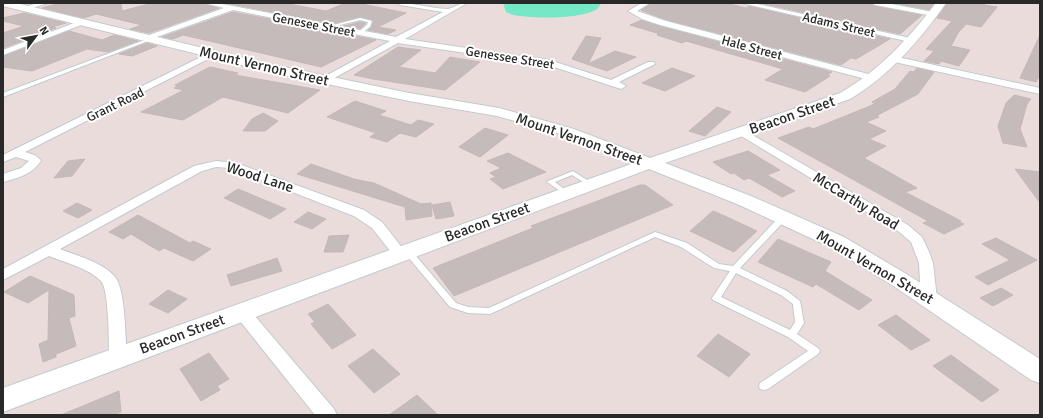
<svg xmlns="http://www.w3.org/2000/svg" width="1043" height="418" viewBox="0 0 1043 418" font-family="Signika,sans-serif">
<rect width="100%" height="100%" fill="#ebdcdc"/>
<path fill="#74e8c7" d="M503,3H601C600,5 599,7 598,8C585,20 526,19 510,14L506,12Z"/>
<path fill="#c6bbbb" stroke="#c6b7b6" d="M60,3H121L122,11L153,3H203L219,8L149,33L130,29L142,25L96,14L84,18L42,8Z
M225,3H284L326,11L346,3H357L406,13L378,27L396,30L388,34L368,30L371,27L373,20L360,17L333,24Z
M651,3H726L746,8L749,6L890,39L856,59L851,58L841,65L666,20L641,10Z
M760,3H871L875,6L922,15L900,34Z
M894,3H934L929,10Z
M947,3H986L984,5L997,7L981,27L966,24L958,33L951,46L970,50L959,66L941,61L939,64L924,61L934,51L926,49L952,21L937,18Z
M233,12L376,40L321,67L192,37L183,35L173,39L162,37Z
M24,13L66,23L52,27L56,28L3,48V33L24,26L3,21V18Z
M642,20L660,26L832,72L827,75L830,76L805,92L765,80L783,69L686,41L682,43L657,35L660,34L630,25Z
M360,22L366,23L360,29L344,26Z
M69,31L102,40L114,35L138,41L108,52L87,49L32,71L3,67V56Z
M1040,35V74L1036,82L1020,78Z
M586,36L601,38L588,64L615,51L636,57L607,71L572,59Z
M147,43L157,46L132,56L119,54Z
M398,47L421,50L399,67L435,73L450,57L480,62L445,90L373,79L354,75Z
M210,67L238,73L235,75L320,90L288,113L223,97L183,120L141,112L184,90L174,88L178,86L175,85Z
M672,68L695,76L665,91L642,83Z
M917,68L934,72L918,94L876,116L879,117L866,122L886,131L869,139L886,146L864,158L917,188L905,192L961,221L959,222L964,224L944,234L923,223L928,221L778,138L809,127L813,129L875,104L872,102L895,89L910,71L914,72Z
M1014,95L1031,99L1027,104L1020,129L1027,147L1003,143L998,126L1006,103Z
M355,101L386,111L379,115L411,125L418,120L434,124L416,137L400,133L387,142L370,137L376,133L327,117Z
M717,107L731,112L705,136L689,131Z
M263,113L278,121L265,131H243L252,119Z
M485,128L508,135L480,157L459,147Z
M748,151L780,170L767,175L795,191L782,197L749,178L744,180L734,173L731,174L713,162Z
M508,153L546,172L503,189L490,179L496,177L490,173L501,168L487,161Z
M85,159L72,176L54,178L68,161Z
M311,164L354,179L374,183L421,204L431,203L432,216L406,220L405,207L297,174Z
M1015,169L1040,172V203Z
M640,185H645L673,205L454,296L433,268L533,228L531,226Z
M238,189L286,209L270,219L224,198Z
M450,202L454,216L436,219L432,205Z
M77,203L92,210L78,218L63,211Z
M713,211L716,212L757,231L734,252L690,231Z
M308,212L326,219L312,229L294,222Z
M138,215L190,243L193,241L211,249L193,261L164,248L159,251L131,234L123,239L109,232Z
M349,235L343,252H324L329,236Z
M996,238L1037,260L988,285L975,277L1010,260L982,244Z
M778,239L831,262L825,271L872,300L859,310L816,284L813,287L758,262Z
M277,258L282,271L231,286L227,275Z
M30,276L74,295L75,316L69,318L76,346L56,354V357L43,362L39,344L48,340L49,290L28,303L4,292Z
M1001,288L1013,295L993,306L980,298Z
M168,290L187,299L168,313L149,304Z
M328,304L356,335L332,349L311,324L315,322L308,314Z
M896,315L930,340L911,350L878,325Z
M718,334L750,354L729,377L697,356Z
M373,349L400,374L374,393L348,366Z
M209,353L229,379L217,386L220,390L201,401L180,369Z
M951,355L999,390L982,402L933,366Z
M119,391L121,412L112,415H61Z
M417,395L438,415H389Z"/>
<g fill="none" stroke-linecap="round" stroke-linejoin="round">
<defs>
<path id="lane" d="M360,18L372,21L370,27L360,34L357,33L367,25L368,22L360,20L328,28L326,27Z
M150,38L153,39L3,97V93Z
M573,171L593,184L592,185H588L572,175L555,182L568,192L569,193L568,194L566,195L547,182L548,181Z
M781,215H784L788,217L740,268L787,291L800,301L804,323L797,334L818,348L820,351L818,354L768,389L764,390L760,389L759,386L760,383L808,351L788,337L713,300L712,298L730,271L714,268L681,247L655,237L490,314L468,313L450,307L403,251L407,249H410L456,303L468,307L489,308L655,232L687,243L719,264L733,266ZM736,273L781,295L793,304L795,322L790,330L721,297Z"/>
<path id="street" d="M37,3H48L26,10L23,8Z
M204,3H217L396,37L443,12L400,5L397,3C414,3 431,8 447,9C453,9 458,3 467,3L405,39L549,60L611,80L648,62H654L655,64L619,82L626,86L621,89L548,65L398,43L325,83L320,80L322,78L390,41L233,10L148,40H145L141,38L224,8Z
M642,3H650L637,11L666,21L876,76L877,78L873,81L660,25L642,19L628,11Z
M741,3H753L910,38L914,40L910,42Z
M872,3H886L933,12L937,14L933,16L875,5Z
M82,20H88L89,22L3,55V50Z
M211,52H214L218,54L25,152C32,154 37,155 41,161C31,175 18,178 3,182V174L21,168L29,161L16,157L3,162V155Z
M893,56L1040,88V94L890,61L889,59Z
M742,129L908,225L922,237L929,252L933,263L937,299L935,303L929,305L923,303L921,299L919,263L911,242L898,231L738,134L737,132Z
M216,161L236,163L364,210L382,222L407,254L405,257L400,259L395,257L372,228L354,216L230,168L216,167L202,171L60,249C77,256 103,262 115,277C126,290 125,339 127,357L124,362L118,364L112,362L109,357C109,344 109,289 101,281C88,268 66,263 49,256L3,280V269L194,166Z
M242,306L248,308L334,409L337,415H315L236,316L234,312L236,308Z"/>
<path id="secondary" d="M3,3H16L274,65L409,93L499,108L574,129L650,158L840,93C879,71 909,38 936,3H946C920,40 889,76 850,99L665,163L751,196L844,237L908,275L1040,359V383L1031,380L892,285L830,247L737,204L649,169L3,412V388L634,163L564,135L497,116L409,101L274,73L3,6Z"/>
</defs>
<use href="#lane" stroke="#c0cbcf" stroke-width="2"/>
<use href="#street" stroke="#c0cbcf" stroke-width="2"/>
<use href="#secondary" stroke="#c0cbcf" stroke-width="2"/>
<use href="#lane" fill="#fff" fill-rule="evenodd"/>
<use href="#street" fill="#fff" fill-rule="evenodd"/>
<use href="#secondary" fill="#fff" fill-rule="evenodd"/>
</g>
<g text-anchor="middle" stroke-width="4" stroke-linejoin="round" paint-order="stroke">
<g font-size="13" fill="#292929" stroke="#fff">
<text transform="translate(314 24) rotate(11)" y="5">Genesee Street</text>
<text transform="translate(839 24) rotate(13)" y="5">Adams Street</text>
<text transform="translate(752 47) rotate(15)" y="5">Hale Street</text>
<text transform="translate(510 57) rotate(9)" y="5">Genessee Street</text>
<text transform="translate(115 104) rotate(-26)" y="5">Grant Road</text>
</g>
<g font-size="15" fill="#292929" stroke="#fff">
<text transform="translate(264 66) rotate(13)" y="5">Mount Vernon Street</text>
<text transform="translate(792 115) rotate(-19)" y="5">Beacon Street</text>
<text transform="translate(579 139) rotate(19)" y="5">Mount Vernon Street</text>
<text transform="translate(260 177) rotate(18)" y="5">Wood Lane</text>
<text transform="translate(856 201) rotate(31)" y="5">McCarthy Road</text>
<text transform="translate(487 222) rotate(-20)" y="5">Beacon Street</text>
<text transform="translate(875 267) rotate(30)" y="5">Mount Vernon Street</text>
<text transform="translate(182 334) rotate(-20)" y="5">Beacon Street</text>
</g>
</g>
<rect width="1043" height="418" fill="none" stroke="#292929" stroke-width="8"/>
<g transform="translate(36 36) rotate(58)" stroke="#ffffff" stroke-width="3" paint-order="stroke">
<path d="M0-3L7 15L0 10L-7 15Z" fill="#292929"/>
<text y="-6" font-size="11" font-weight="bold" text-anchor="middle" fill="#292929">N</text>
</g>
</svg>
